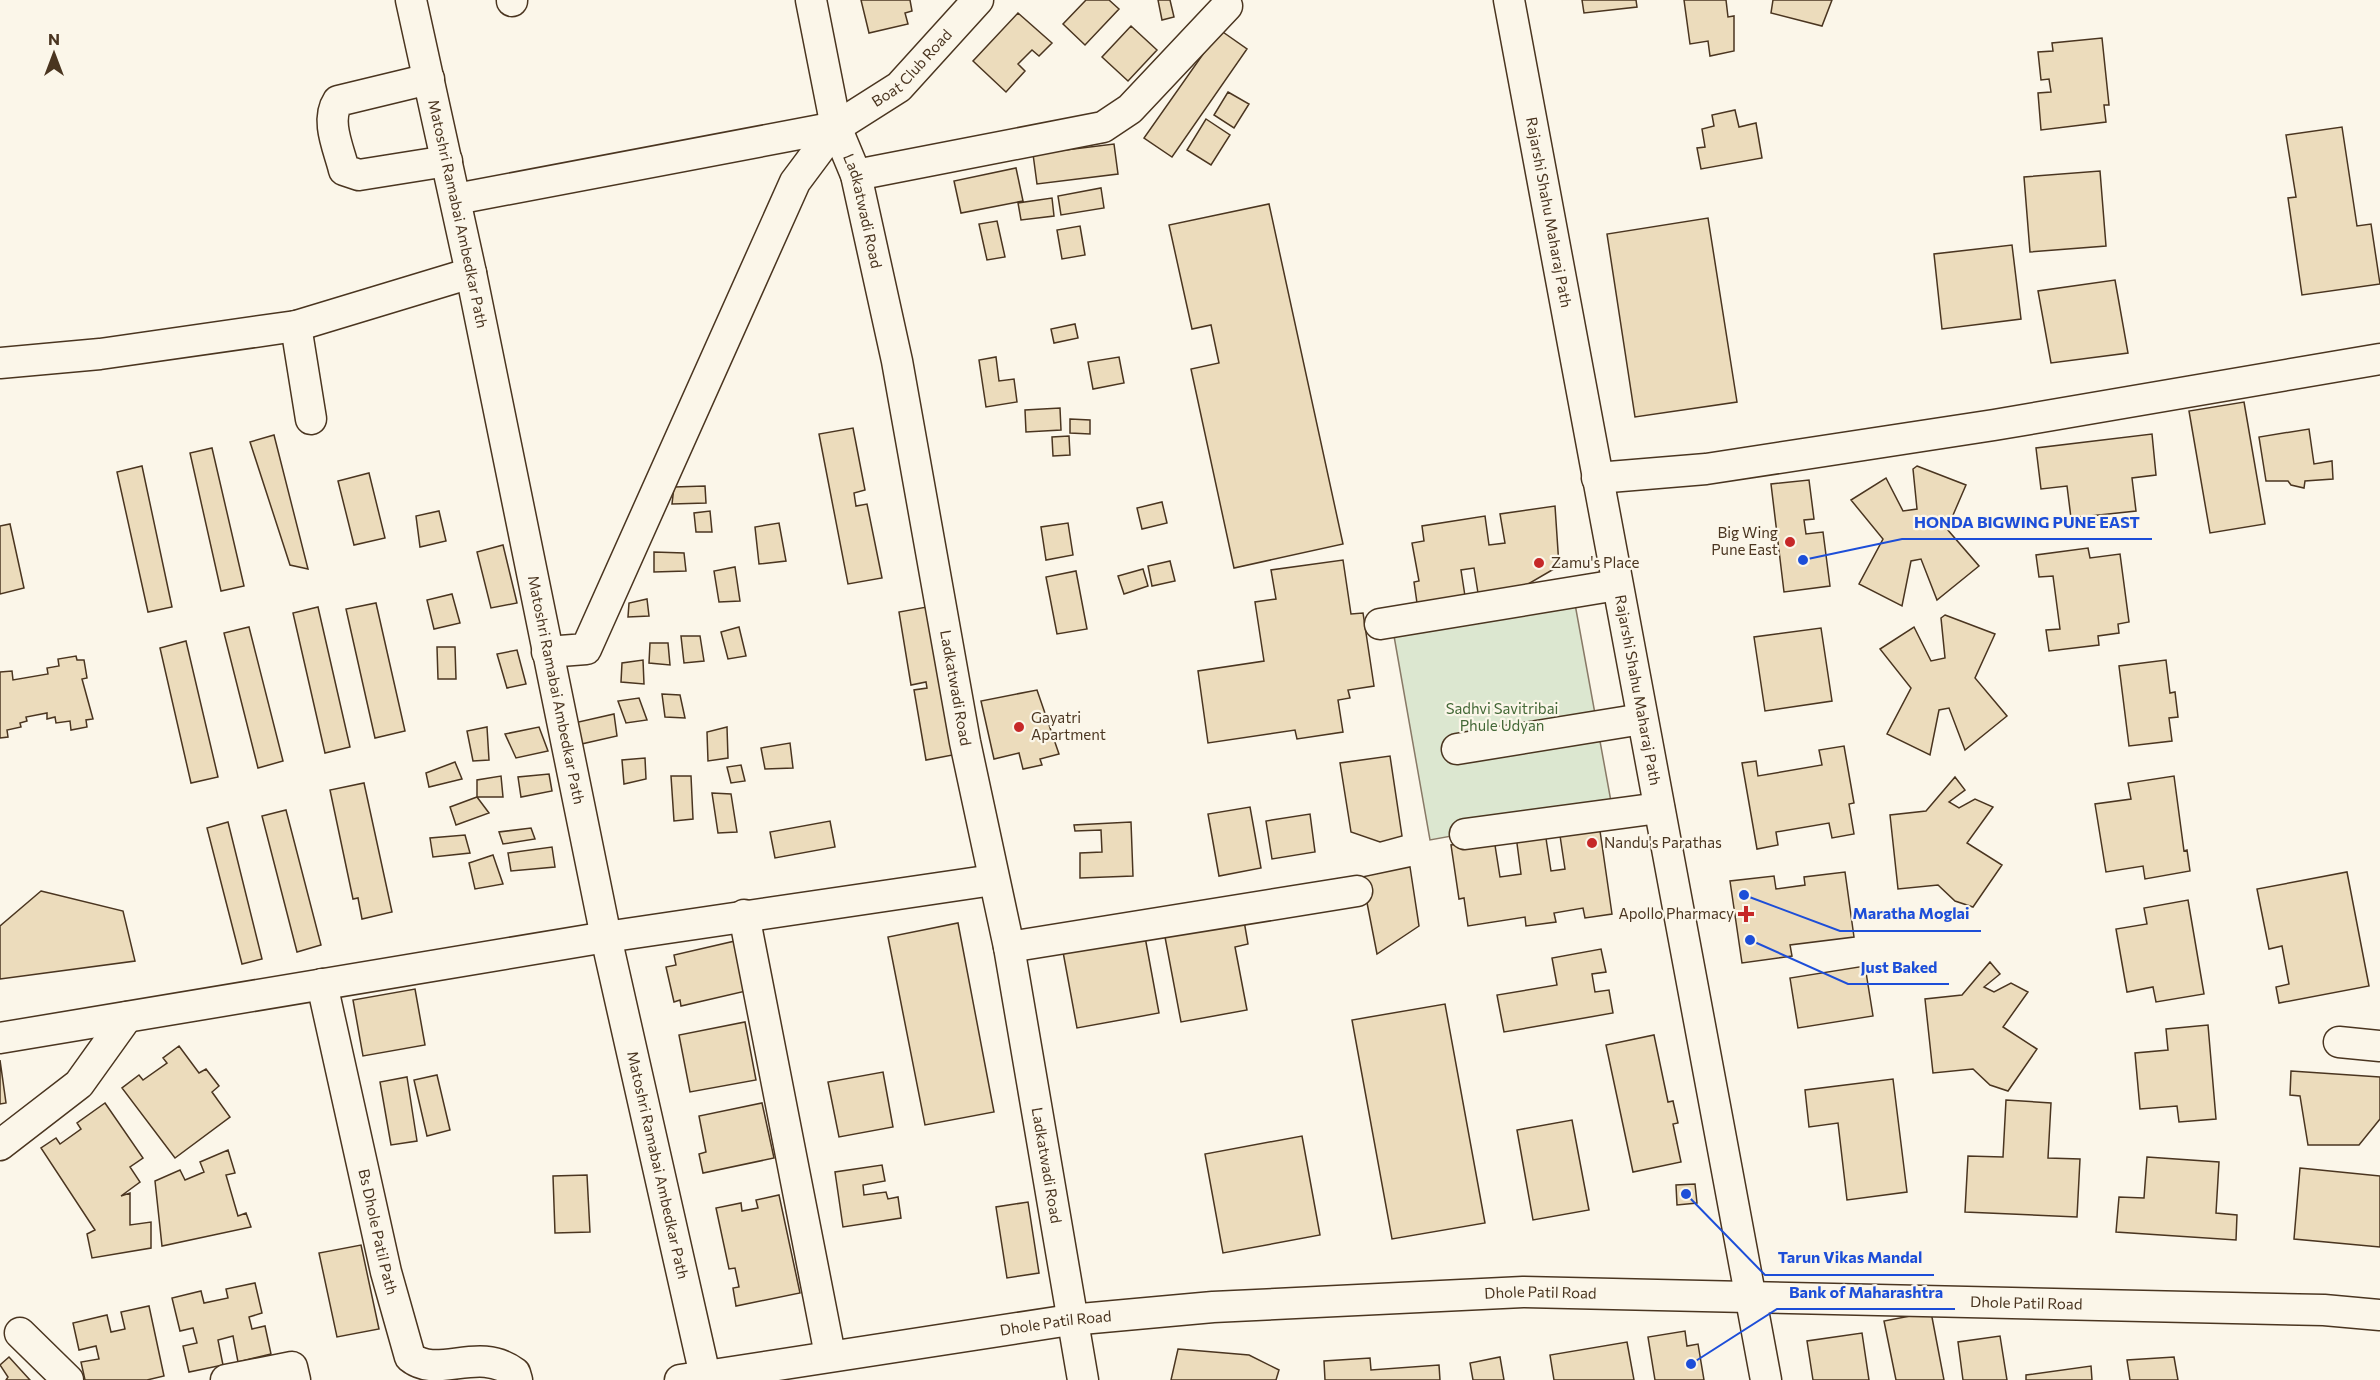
<svg xmlns="http://www.w3.org/2000/svg" width="2380" height="1380" viewBox="0 0 2380 1380" font-family="Commissioner,sans-serif">
<rect width="100%" height="100%" fill="#fbf6e9"/>
<path fill="#dce7d0" stroke="#887966" stroke-width="1.5" d="M1575,604L1612,807L1430,840L1394,636Z"/>
<path fill="#ecdcbc" stroke="#4a3520" stroke-width="1.5" d="M861,0H910L912,11L905,13L908,24L869,33Z
M1086,0H1109L1119,9L1085,45L1063,24Z
M1158,0H1170L1174,17L1162,20Z
M1582,0H1636L1637,7L1584,13Z
M1684,0H1726L1728,17L1734,16V51L1710,56L1708,41L1690,44Z
M1773,0H1832L1822,26L1771,13Z
M1018,13L1052,43L1039,56L1032,50L1018,64L1025,71L1006,92L973,61Z
M1131,26L1157,50L1128,81L1102,57Z
M1220,30L1247,49L1172,157L1144,138Z
M2102,38L2109,105H2104L2106,122L2041,130L2038,93L2051,92L2049,79L2041,80L2038,52L2053,51L2052,43Z
M1228,92L1249,104L1234,128L1214,115Z
M1735,110L1739,127L1756,123L1762,158L1701,169L1697,148L1705,147L1702,129L1714,126L1712,115Z
M1206,119L1230,135L1211,165L1187,150Z
M2342,127L2357,226L2371,224L2380,284L2302,295L2288,198L2296,197L2286,135Z
M1114,144L1118,174L1037,184L1033,154Z
M1016,168L1023,201L961,213L954,181Z
M2100,171L2106,246L2030,252L2024,177Z
M1101,188L1104,208L1061,215L1058,196Z
M1052,198L1054,216L1021,220L1018,203Z
M1269,204L1343,544L1234,568L1191,369L1219,363L1211,325L1192,329L1169,225Z
M1708,218L1737,402L1635,417L1607,234Z
M997,221L1005,257L987,260L979,224Z
M1080,226L1085,255L1062,259L1057,230Z
M2012,245L2021,319L1942,329L1934,254Z
M2115,280L2128,353L2051,363L2038,291Z
M1075,324L1078,338L1054,343L1051,329Z
M996,357L999,381L1014,379L1017,402L986,407L979,360Z
M1119,357L1124,383L1093,389L1088,362Z
M2244,402L2265,524L2210,533L2189,411Z
M1060,408L1061,430L1026,432L1025,410Z
M1070,419L1090,420V434L1070,433Z
M853,428L865,490L854,493L856,506L867,504L882,578L848,584L819,434Z
M2309,429L2314,464L2332,461L2333,479L2305,481L2304,488L2291,485L2288,481H2266L2259,437Z
M2152,434L2156,475L2132,478L2136,511L2071,518L2067,486L2041,489L2036,448Z
M274,435L308,569L290,565L250,442Z
M1069,436L1070,455L1053,456L1052,437Z
M212,448L244,586L221,591L190,453Z
M142,466L172,607L148,612L117,472Z
M1917,466L1966,485L1947,529L1979,566L1937,600L1921,559L1911,561L1902,606L1859,584L1883,539L1851,500L1886,478L1903,511L1917,509L1913,469Z
M369,473L385,538L354,545L338,481Z
M1809,480L1814,519L1804,520L1806,534L1823,532L1830,586L1784,592L1771,484Z
M705,486L706,503L672,504L674,487Z
M1162,502L1167,523L1142,529L1137,508Z
M1555,506L1559,566L1518,590L1478,593L1474,568L1461,570L1465,596L1417,603L1414,582L1419,581L1412,543L1424,541L1422,526L1485,516L1489,545L1505,543L1500,514Z
M439,511L446,541L420,547L416,516Z
M710,511L712,532H696L694,513Z
M779,523L786,561L759,564L755,527Z
M1068,523L1073,555L1046,560L1041,527Z
M10,524L24,588L0,594V526Z
M503,545L517,603L491,608L477,552Z
M2088,548L2090,558L2120,554L2129,622L2118,624L2119,633L2098,636L2099,645L2049,651L2046,630L2060,629L2053,576L2039,577L2036,555Z
M654,552L684,553L686,571L654,572Z
M1343,560L1351,614L1363,613L1374,686L1348,690L1350,698L1338,700L1343,732L1297,739L1295,730L1208,743L1198,671L1264,661L1255,602L1276,599L1271,570Z
M1170,561L1175,581L1152,586L1148,566Z
M735,567L740,601L719,602L714,571Z
M1143,569L1148,586L1124,594L1118,576Z
M1076,571L1087,629L1057,634L1046,577Z
M452,594L460,623L434,629L427,600Z
M647,599L649,616L628,617L629,603Z
M376,603L405,731L375,738L346,609Z
M932,606L958,754L926,760L914,690L927,688L926,682L911,685L899,612Z
M318,607L350,747L325,753L293,613Z
M1945,615L1995,634L1975,678L2007,716L1965,750L1949,708L1939,710L1930,755L1887,734L1911,688L1880,649L1914,627L1931,661L1945,658L1941,618Z
M249,627L283,761L258,768L224,633Z
M739,627L746,656L728,659L721,632Z
M1821,628L1832,701L1765,711L1754,637Z
M681,636H700L704,661L684,663Z
M186,641L218,777L191,783L160,648Z
M650,643H668L670,665L649,663Z
M437,647H455L456,679H438Z
M517,650L526,684L507,688L497,654Z
M76,656L77,660H84L87,678L82,679L93,719L86,720L87,727L71,730L70,721L56,723L55,717L47,719V713L26,717L27,721L20,723L21,727L7,730L8,737L0,738V672L12,671L13,680L48,674L47,668L59,666L58,659Z
M643,660L644,684L621,682L622,663Z
M2166,660L2170,693L2175,692L2178,717L2169,718L2172,741L2129,746L2119,666Z
M1037,690L1059,754L1040,759L1042,765L1023,769L1019,753L994,759L981,701Z
M662,694L680,695L685,718L665,717Z
M639,698L647,720L626,723L618,701Z
M614,714L617,736L577,745L574,723Z
M487,727L489,760L473,761L467,731Z
M539,727L548,751L516,758L505,734Z
M727,727L728,758L708,761L707,732Z
M790,743L793,768L765,769L761,748Z
M1844,746L1854,803L1849,804L1854,834L1832,838L1829,823L1776,832L1778,845L1757,849L1742,763L1756,761L1758,776L1822,765L1819,750Z
M1390,756L1402,836L1380,842L1351,832L1340,763Z
M645,758L646,779L624,784L622,760Z
M455,762L462,779L429,787L426,773Z
M741,765L745,781L731,783L727,767Z
M549,774L552,791L521,797L518,777Z
M501,776L503,797H477V780Z
M671,776H691L693,819L674,821Z
M2174,776L2184,851L2187,850L2190,871L2145,879L2143,866L2106,872L2095,804L2131,799L2128,783Z
M1955,777L1965,790L1949,802L1959,808L1975,799L1993,807L1967,843L2002,865L1973,907L1955,901L1938,885L1898,889L1890,815L1926,811Z
M364,783L392,912L362,919L358,898L353,899L330,790Z
M712,793L731,794L737,832L718,833Z
M477,797L489,813L456,825L450,807Z
M1250,807L1261,868L1219,876L1208,814Z
M286,810L321,945L297,952L262,816Z
M1310,814L1315,852L1272,859L1266,821Z
M830,821L835,847L775,858L770,832Z
M228,822L262,959L242,964L207,828Z
M1131,822L1133,876L1080,878V853L1102,852L1101,830L1075,831L1074,825Z
M1599,824L1612,914L1585,918L1583,908L1554,913L1556,922L1526,926L1525,917L1468,926L1464,898L1459,899L1451,845L1494,839L1500,877L1521,874L1516,836L1545,832L1551,871L1565,869L1559,829Z
M531,828L535,839L503,844L499,832Z
M465,835L470,853L433,857L430,838Z
M552,847L555,867L511,871L508,853Z
M493,855L503,884L475,889L469,863Z
M1410,867L1419,926L1377,954L1362,877Z
M1845,872L1854,937L1790,945L1792,956L1742,963L1730,881L1774,876L1776,889L1805,885L1804,877Z
M2347,872L2369,986L2279,1003L2276,987L2289,984L2282,946L2269,949L2257,889Z
M41,891L123,911L135,961L0,979V926Z
M2188,900L2204,994L2156,1002L2153,987L2127,992L2116,929L2147,924L2144,908Z
M1243,915L1248,944L1235,947L1247,1010L1181,1022L1165,937L1199,931Z
M958,923L994,1112L925,1125L888,937Z
M1143,926L1159,1013L1077,1028L1061,941Z
M735,941L746,991L681,1006L680,1000L674,1002L666,967L676,965L674,955Z
M1601,949L1606,972L1592,974L1595,992L1609,990L1613,1013L1504,1032L1497,995L1557,985L1552,958Z
M1990,962L2000,974L1984,987L1994,992L2011,983L2028,992L2003,1027L2037,1049L2008,1091L1990,1085L1973,1069L1933,1073L1925,999L1962,995Z
M1865,966L1873,1016L1798,1028L1790,978Z
M415,989L425,1045L363,1056L353,1000Z
M1445,1004L1485,1223L1392,1239L1352,1020Z
M745,1022L756,1080L690,1092L679,1035Z
M2208,1025L2216,1119L2179,1122L2177,1106L2140,1109L2135,1053L2168,1050L2166,1029Z
M1654,1035L1668,1102L1673,1101L1678,1123L1673,1124L1681,1162L1633,1172L1606,1045Z
M179,1046L199,1073L206,1069L219,1086L212,1092L230,1117L175,1158L122,1088L139,1075L143,1080L167,1063L163,1058Z
M0,1060L6,1103L0,1104Z
M2291,1071L2380,1077V1119L2359,1145H2308L2300,1096L2290,1095Z
M883,1072L893,1127L839,1137L828,1082Z
M437,1075L450,1130L427,1136L414,1080Z
M407,1077L417,1141L391,1145L380,1082Z
M1893,1079L1907,1192L1847,1200L1838,1123L1809,1127L1805,1090Z
M2006,1100L2051,1103L2048,1158L2080,1159L2077,1217L1965,1212L1968,1156L2003,1157Z
M105,1103L143,1158L130,1167L140,1182L121,1196L130,1193V1225L151,1222V1248L92,1258L87,1234L95,1230L41,1148L56,1138L60,1144L81,1129L77,1123Z
M762,1103L774,1158L703,1173L699,1154L706,1152L699,1116Z
M1572,1120L1589,1210L1533,1220L1517,1130Z
M1302,1136L1320,1235L1223,1253L1205,1154Z
M228,1150L235,1173L226,1175L238,1216L246,1213L251,1227L162,1246L155,1181L180,1170L185,1180L204,1172L200,1162Z
M2147,1157L2219,1162L2216,1213L2237,1215L2236,1240L2116,1232L2119,1197L2144,1198Z
M882,1165L885,1181L863,1185L864,1195L886,1192L888,1199L898,1197L901,1218L843,1227L835,1172Z
M2300,1168L2380,1176V1247L2294,1239Z
M587,1175L590,1232L555,1233L553,1176Z
M1695,1184L1697,1203L1677,1205L1676,1185Z
M779,1195L800,1293L736,1306L733,1288L739,1287L735,1268L729,1269L716,1208L741,1203L742,1211L758,1208L756,1200Z
M1028,1202L1039,1273L1007,1278L996,1207Z
M361,1245L379,1329L337,1337L319,1253Z
M255,1283L262,1313L249,1317L252,1329L265,1326L271,1354L238,1362L233,1336L218,1340L223,1365L189,1372L183,1346L197,1343L193,1328L180,1331L172,1298L201,1291L204,1303L228,1298L226,1289Z
M149,1306L164,1376L147,1380H85L81,1362L99,1359L96,1346L79,1350L73,1323L107,1315L111,1332L125,1329L121,1312Z
M1931,1312L1944,1380H1896L1884,1321Z
M1685,1331L1687,1346L1698,1344L1704,1380H1655L1648,1337Z
M1862,1333L1869,1380H1813L1807,1341Z
M2000,1336L2007,1380H1963L1958,1342Z
M1627,1342L1634,1380H1554L1550,1355Z
M1178,1349L1249,1355L1279,1370L1276,1380H1171Z
M9,1357L30,1380H6L8,1377L0,1365Z
M1500,1357L1504,1380H1473L1470,1363Z
M2174,1357L2178,1380H2130L2127,1360Z
M1370,1358L1371,1370L1439,1365L1440,1380H1325L1324,1361Z
M2091,1366L2092,1380H2026V1375Z"/>
<g fill="none" stroke-linecap="round" stroke-linejoin="round">
<defs>
<g id="minor">
<path id="s1" d="M411,0L471,273L606,937L706,1380"/>
<path d="M512,0V1"/>
<path id="s2" d="M811,0L836,127L856,175L897,361L965,742L1009,947L1083,1380"/>
<path id="s3" d="M1509,0L1766,1380"/>
<path d="M429,79L338,101C325,121 339,149 344,170L359,175L447,161"/>
<path d="M856,175L1103,127L1130,109L1227,6"/>
<path d="M456,199L836,127"/>
<path d="M296,326L311,419"/>
<path d="M0,363L100,354L296,326L471,273"/>
<path d="M1597,478L1706,469L1994,425L2380,359"/>
<path d="M1380,624L1617,585"/>
<path id="s4" d="M547,652L586,649L795,182L836,127L899,87L978,0"/>
<path d="M1457,749L1642,719"/>
<path d="M1465,834L1659,808"/>
<path d="M744,915L830,1355"/>
<path d="M1009,947L1357,891"/>
<path id="s5" d="M322,984L386,1272L410,1357C438,1380 478,1345 515,1373L517,1380"/>
<path d="M0,1038L606,937L993,880"/>
<path d="M2339,1042L2380,1046"/>
<path d="M0,1145L79,1084L127,1017"/>
<path d="M20,1333L68,1380"/>
<path d="M226,1380L292,1367L295,1380"/>
<path id="s6" d="M680,1380L1070,1320L1213,1307L1523,1292L2324,1310L2380,1315"/>
</g>
</defs>
<use href="#minor" stroke="#4a3520" stroke-width="33"/>
<use href="#minor" stroke="#fbf6e9" stroke-width="30"/>
</g>
<g fill="#c62828" stroke="#fbf6e9" stroke-width="2">
<circle cx="1790" cy="542" r="6"/>
<circle cx="1539" cy="563" r="6"/>
<circle cx="1019" cy="727" r="6"/>
<circle cx="1592" cy="843" r="6"/>
<path d="M1743 905h6v6h6v6h-6v6h-6v-6h-6v-6h6z"/>
</g>
<g text-anchor="middle" stroke-width="4.5" stroke-linejoin="round" paint-order="stroke">
<g font-size="15" fill="#4a3520" stroke="#fbf6e9">
<text dy="5" stroke="none"><textPath href="#s4" startOffset="716">Boat Club Road</textPath></text>
<text dy="5" stroke="none"><textPath href="#s2" startOffset="218">Ladkatwadi Road</textPath></text>
<text dy="5" stroke="none"><textPath href="#s3" startOffset="216">Rajarshi Shahu Maharaj Path</textPath></text>
<text dy="5" stroke="none"><textPath href="#s1" startOffset="219">Matoshri Ramabai Ambedkar Path</textPath></text>
<text dy="5" stroke="none"><textPath href="#s2" startOffset="704">Ladkatwadi Road</textPath></text>
<text dy="5" stroke="none"><textPath href="#s3" startOffset="702">Rajarshi Shahu Maharaj Path</textPath></text>
<text dy="5" stroke="none"><textPath href="#s1" startOffset="705">Matoshri Ramabai Ambedkar Path</textPath></text>
<text dy="5" stroke="none"><textPath href="#s2" startOffset="1190">Ladkatwadi Road</textPath></text>
<text dy="5" stroke="none"><textPath href="#s1" startOffset="1191">Matoshri Ramabai Ambedkar Path</textPath></text>
<text dy="5" stroke="none"><textPath href="#s5" startOffset="254">Bs Dhole Patil Path</textPath></text>
<text dy="5" stroke="none"><textPath href="#s6" startOffset="866">Dhole Patil Road</textPath></text>
<text dy="5" stroke="none"><textPath href="#s6" startOffset="1352">Dhole Patil Road</textPath></text>
<text dy="5" stroke="none"><textPath href="#s6" startOffset="380">Dhole Patil Road</textPath></text>
</g>
<g font-size="15" fill="#4a3520" stroke="#fbf6e9" text-anchor="start">
<text x="1778" y="538" text-anchor="end">Big Wing<tspan x="1778" dy="17">Pune East</tspan></text>
<text x="1551" y="568">Zamu's Place</text>
<text x="1031" y="723">Gayatri<tspan x="1031" dy="17">Apartment</tspan></text>
<text x="1604" y="848">Nandu's Parathas</text>
<text x="1734" y="919" text-anchor="end">Apollo Pharmacy</text>
</g>
<g font-size="15" fill="#436837" stroke="#fbf6e9">
<text x="1502" y="714">Sadhvi Savitribai<tspan x="1502" dy="17">Phule Udyan</tspan></text>
</g>
</g>
<path fill="none" stroke="#1d4ed8" stroke-width="2" d="M1803 560L1902 539H2152M1744 895L1840 931H1981M1750 940L1848 984H1949M1686 1194L1765 1275H1934M1691 1364L1777 1309H1955"/>
<g fill="#1d4ed8" stroke="#fbf6e9" stroke-width="2">
<circle cx="1803" cy="560" r="6"/>
<circle cx="1744" cy="895" r="6"/>
<circle cx="1750" cy="940" r="6"/>
<circle cx="1686" cy="1194" r="6"/>
<circle cx="1691" cy="1364" r="6"/>
</g>
<g font-size="16" text-anchor="middle" font-weight="bold" fill="#1d4ed8" stroke="#fbf6e9" stroke-width="4.5" stroke-linejoin="round" paint-order="stroke">
<text x="2027" y="528">HONDA BIGWING PUNE EAST</text>
<text x="1911" y="919">Maratha Moglai</text>
<text x="1899" y="973">Just Baked</text>
<text x="1850" y="1263">Tarun Vikas Mandal</text>
<text x="1866" y="1298">Bank of Maharashtra</text>
</g>
<g transform="translate(54 54)" stroke="#fbf6e9" stroke-width="4.5" paint-order="stroke">
<path d="M0-4.5L10 22L0 15L-10 22Z" fill="#4a3520"/>
<text y="-9" font-size="16" font-weight="bold" text-anchor="middle" fill="#4a3520">N</text>
</g>
</svg>
